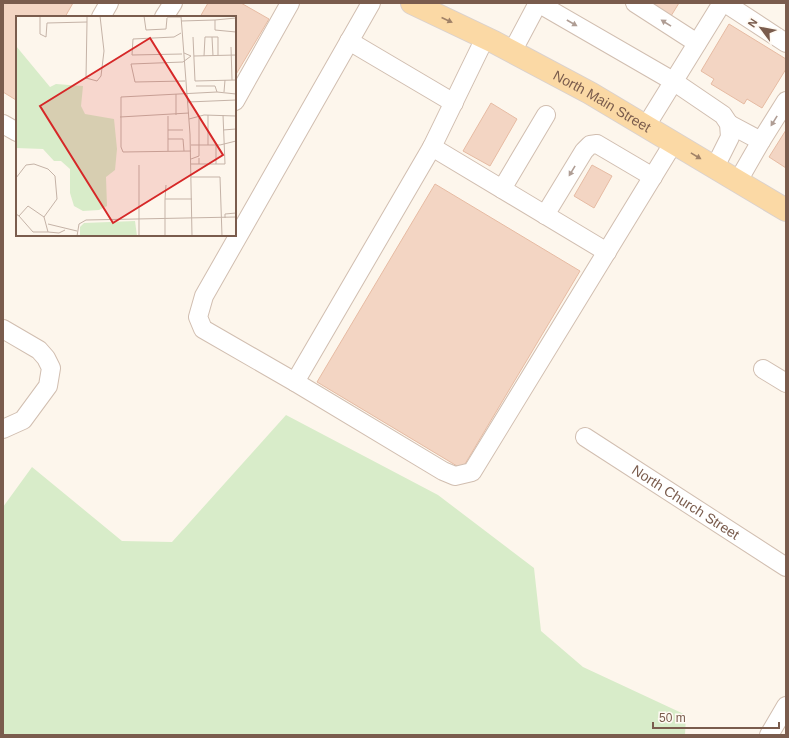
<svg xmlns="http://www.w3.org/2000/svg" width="789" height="738" viewBox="0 0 789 738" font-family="Arial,sans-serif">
<rect width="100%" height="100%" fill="#fdf6ec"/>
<path fill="#d8ecc9" d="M286,415L438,495L534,568L541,631L583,667L686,715L685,735H3V507L32,467L122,541L172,542Z"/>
<path fill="#f3d5c3" stroke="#e6bba3" d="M4,3H73L65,17H17V98L16,100L3,92V5Z
M208,3H241L269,19L235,76V17H200Z
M649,3H679L671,16Z
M729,24L786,59V69L762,108L747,99L744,104L711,84L714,79L701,71Z
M491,103L517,119L490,166L463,151Z
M786,130V168L769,157Z
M592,165L612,176L594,208L574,196Z
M435,184L580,271L462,469L317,382Z"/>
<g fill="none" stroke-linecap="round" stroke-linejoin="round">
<defs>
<g id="minor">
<path d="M371,3L204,296L198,317L203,329L295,382L443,471L455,476L472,472L674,142"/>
<path d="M538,3L673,81L723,115L729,124L730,137L715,167"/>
<path d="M635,3L697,43"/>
<path d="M725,3L786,43"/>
<path d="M101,17L109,3"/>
<path d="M164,17L173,3"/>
<path d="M349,41L454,103"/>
<path d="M512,52L538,3"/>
<path d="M235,101L290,3"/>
<path d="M3,124L17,132"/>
<path d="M729,124L761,141L738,181"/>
<path d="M646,126L722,3"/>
<path d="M761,141L786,101"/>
<path d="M432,147L607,252"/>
<path d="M502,189L546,115"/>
<path d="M545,215L584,151L590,145L597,144L653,177"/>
<path d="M3,329L39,350L46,358L51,368L48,386L23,420L3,429"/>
<path d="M763,369L786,383"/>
<path d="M295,382L432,147L485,38"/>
<path id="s1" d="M585,437L786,567"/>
<path d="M769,735L786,706"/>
</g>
<g id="major">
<path id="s2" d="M412,3L494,42L590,93L786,210"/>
</g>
</defs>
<use href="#minor" stroke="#d1beb0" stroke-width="20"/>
<use href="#major" stroke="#dad1cd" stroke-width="24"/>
<use href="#minor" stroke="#fff" stroke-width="18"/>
<use href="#major" stroke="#fbd9a5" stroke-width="22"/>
</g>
<defs><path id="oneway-solid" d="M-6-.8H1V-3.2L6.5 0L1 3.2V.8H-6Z"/></defs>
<g fill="#a18267">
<use href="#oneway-solid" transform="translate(447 20) rotate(25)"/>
<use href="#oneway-solid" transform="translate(696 156) rotate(31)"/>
</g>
<g fill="#af9d94">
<use href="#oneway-solid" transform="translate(572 23) rotate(30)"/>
<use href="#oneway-solid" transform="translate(666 23) rotate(-148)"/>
<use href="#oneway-solid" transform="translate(774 121) rotate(122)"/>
<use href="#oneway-solid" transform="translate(572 171) rotate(121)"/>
</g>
<g text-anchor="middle" stroke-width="4" stroke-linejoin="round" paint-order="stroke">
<g font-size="14" fill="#7a5c4d" stroke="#fffaf3">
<text dy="5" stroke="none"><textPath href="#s2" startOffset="214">North Main Street</textPath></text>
<text dy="5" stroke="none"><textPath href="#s1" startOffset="120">North Church Street</textPath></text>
</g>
</g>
<g transform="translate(16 16)">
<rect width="220" height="220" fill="#fdf6ec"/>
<path d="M0,30L34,71L40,68L67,70L65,90L69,98L98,103L101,133L99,154L90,161L91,190L83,194L67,195L58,190L54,177V153L45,145H38L27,133L0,132ZM119,205L121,220H64V211L68,207Z" fill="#d8ecc9"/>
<path fill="none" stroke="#c5b3a7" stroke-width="1" d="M24,0V18L30,21L31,7L71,6V0M128,0L130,14L150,13L151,2M165,0L174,118L176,220M151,1H165M199,4L220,2M165,5L199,4V14L220,16M71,6L70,62L81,65L85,60L88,35L84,0M165,17L158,21L117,23L116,39L166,38M177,21L179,65L220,64M196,21L197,40M215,31L216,64M168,37L175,40L167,46L115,48L119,66L169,65M178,40L220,39M188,40L189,21H202V40M180,70H199L201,76M208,76L209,64M160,78V99M172,86L220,84M152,100V135M104,101L173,97M173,103L188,99L220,100M152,114H167M207,114L220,113M152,123H167L168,135M175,129H204L220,125M192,129V99M200,129V148H209L207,99M175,135L107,136L105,131V81L201,76L220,78M175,143L183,140V102M175,148H183V142M183,148H200M175,161H204L206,220M0,162L10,149L18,148L32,153L39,160L41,183L28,201M149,183L150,169M0,198L3,200L12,190L28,201L32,216H17L3,200M209,202V198L220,197M32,208L61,215M32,216L43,217L49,214M61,220L63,208L70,204L220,201M123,220V149M149,220V183H176"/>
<path fill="#d62828" fill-opacity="0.15" stroke="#d62828" stroke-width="2" d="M134,22L207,139L97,207L24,90Z"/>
<rect width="220" height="220" fill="none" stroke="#7a5c4d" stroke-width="2"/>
</g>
<rect width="789" height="738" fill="none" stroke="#7a5c4d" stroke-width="8"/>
<g transform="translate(761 28) rotate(302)" stroke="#fffaf3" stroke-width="3" paint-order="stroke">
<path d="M0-3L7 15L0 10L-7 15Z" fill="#7a5c4d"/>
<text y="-6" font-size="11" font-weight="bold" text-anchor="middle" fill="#7a5c4d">N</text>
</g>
<path d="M653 722v6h126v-6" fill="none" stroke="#7a5c4d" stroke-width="2"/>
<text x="659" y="722" font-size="12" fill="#7a5c4d" stroke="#fffaf3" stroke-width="3" paint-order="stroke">50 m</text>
</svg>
